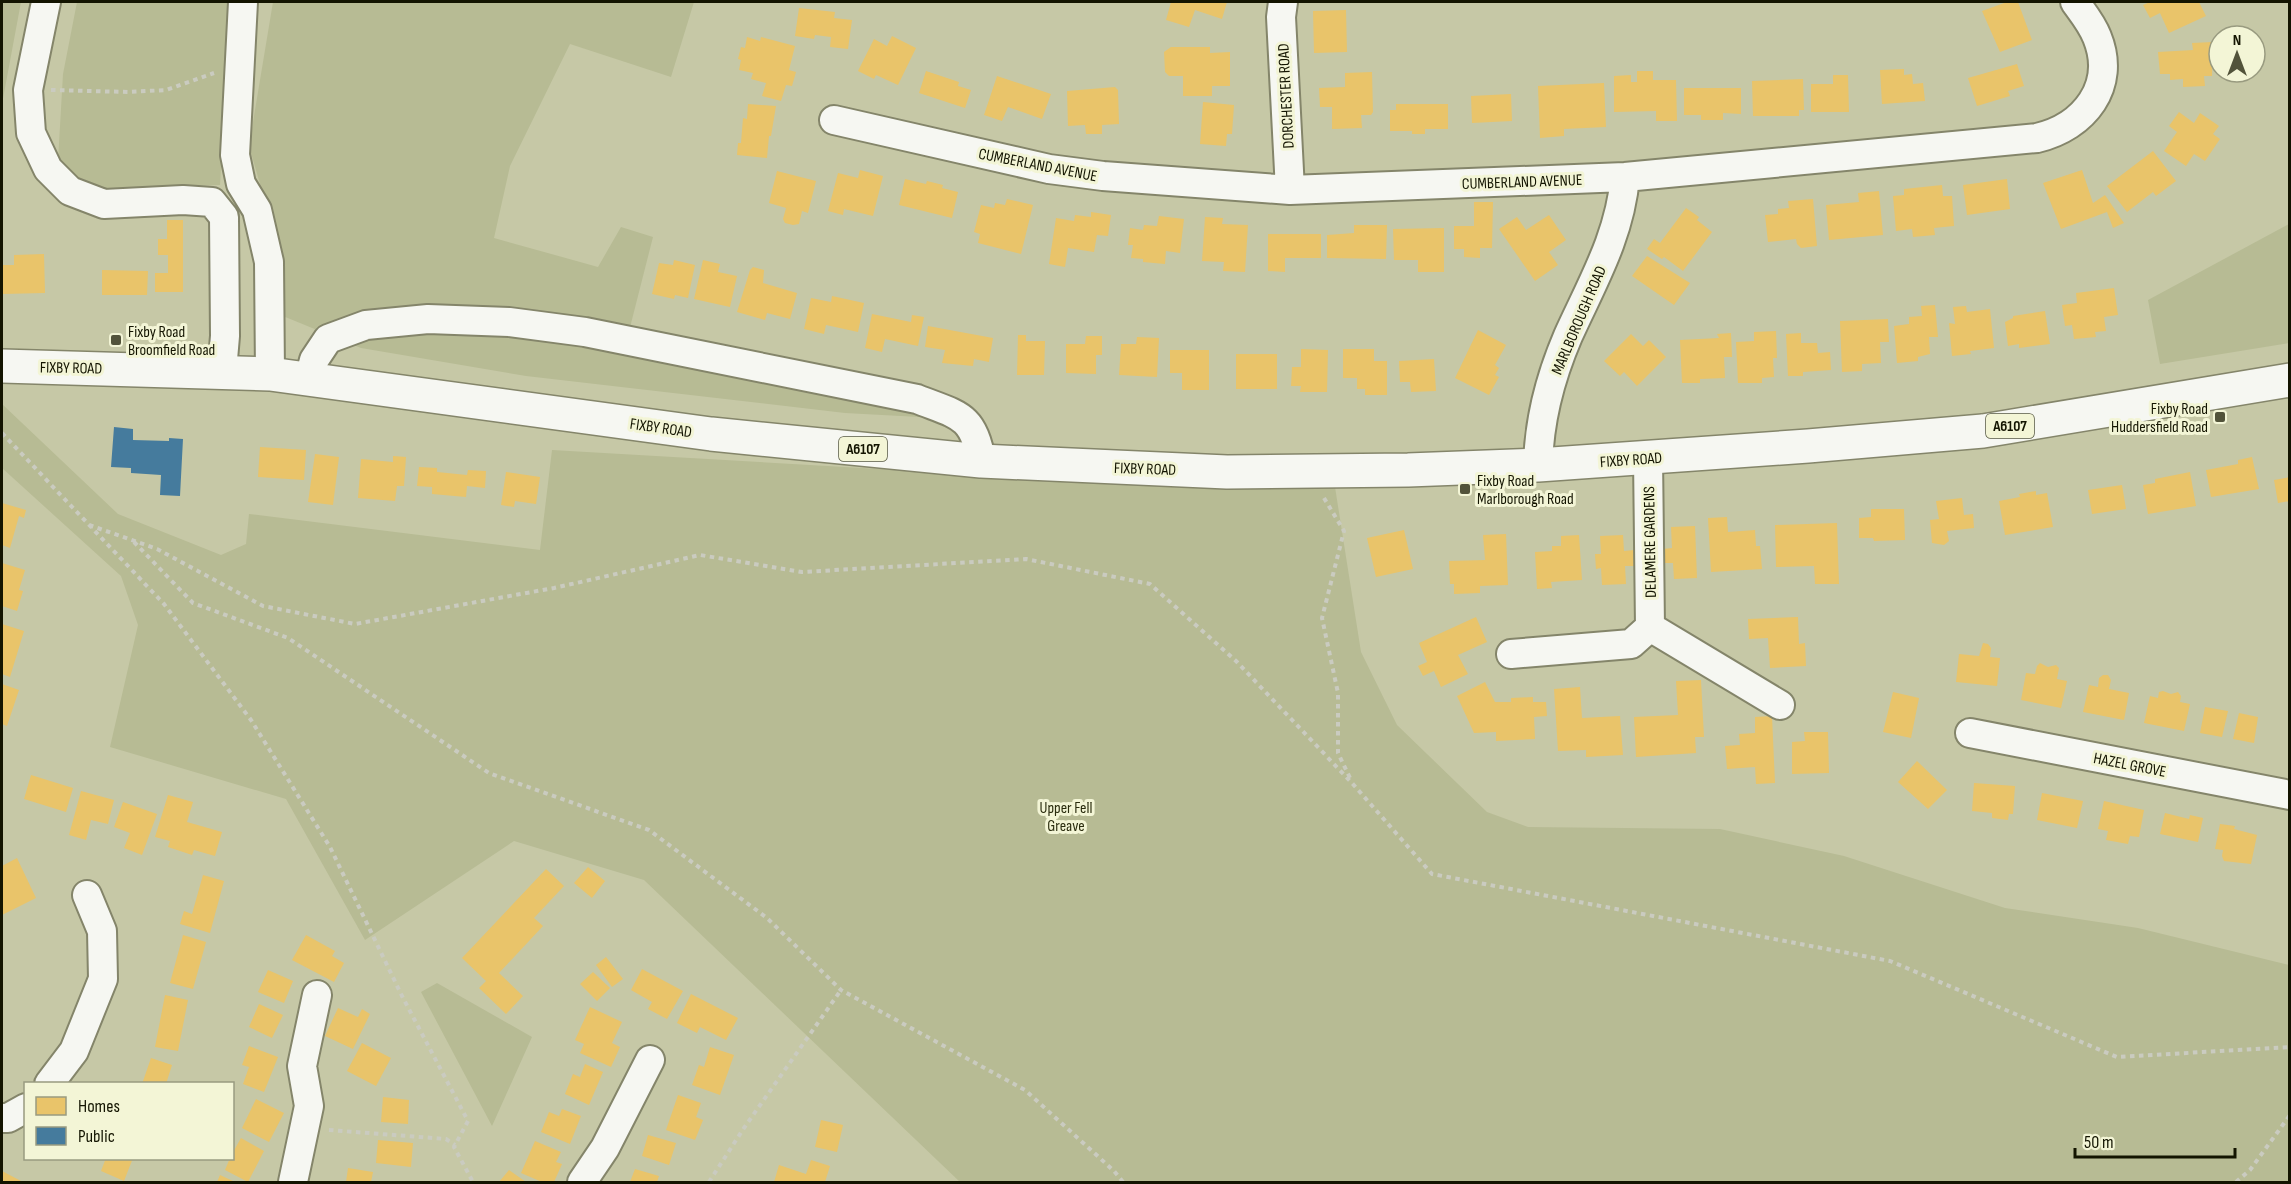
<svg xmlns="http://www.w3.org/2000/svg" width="2291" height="1184" viewBox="0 0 2291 1184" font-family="'Sofia Sans Condensed',sans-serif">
<rect width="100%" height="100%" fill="#c6c8a6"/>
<path fill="#b7bb94" d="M2,2H21L2,104Z
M77,2H230L220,185L177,186L134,196H102L77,182L58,161L63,74Z
M273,2H694L671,77L570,44L510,166L494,238L598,267L621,227L653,237L624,351L938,418L845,413L526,376L361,348L278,314L264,198L249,146Z
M2289,224V343L2160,364L2148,300Z
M2,404L118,514L221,555L246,544L249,514L540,550L552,450L949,473L1335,487L1361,652L1397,725L1487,812L1528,827L1720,829L1844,856L2005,908L2138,928L2289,965V1182H960L644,880L514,841L365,940L286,799L110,747L138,625L121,576L2,468Z
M437,983L532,1037L492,1126L421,992Z"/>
<path fill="#e9c46a" d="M1171,2H1227L1222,19L1195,10L1189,27L1166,20Z
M2007,2H2018L2032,40L2000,52L1982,11Z
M2150,2H2199L2206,16L2169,33L2160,13L2150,18L2143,5Z
M799,8L835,12L834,18L852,20L848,49L830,47L831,37L815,35L814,39L795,36Z
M1346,10L1347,52L1314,53L1313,11Z
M892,36L916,48L898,85L876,75L874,79L858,71L874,39L887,46Z
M747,37L760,41L761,37L795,46L789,70L796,72L792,86L786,85L781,101L762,96L766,83L751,79L753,73L739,70L741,60L738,59L741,47L745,48Z
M2213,42L2212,76H2204L2205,86L2183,87V79L2170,80V74H2160L2158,52L2193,50L2192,43Z
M1171,47H1210V53L1230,52V86H1212V96H1183V76H1169L1165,72L1164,52Z
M2017,64L2024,86L2008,91L2010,96L1977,106L1968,78Z
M1904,69V75L1912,74L1913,84L1923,83L1925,101L1882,104L1880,70Z
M926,71L959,82L958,86L971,90L965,108L919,93Z
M1637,71H1653V80H1676L1677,121H1656V111L1614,112V76L1631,75V82H1637Z
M1372,72L1373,112L1371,115H1361L1362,128L1332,129V107H1320L1319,88L1345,87V73Z
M1833,75H1848L1849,112H1811V84H1833Z
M997,76L1051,94L1042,119L1008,107L1002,121L984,115Z
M1803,79L1804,110H1799V116H1753L1752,81Z
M1604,83L1606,127L1564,129V136L1540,138L1538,86Z
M1115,87L1118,90L1119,124L1102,125V134H1086L1085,125L1068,126L1067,91Z
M1684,88H1741V114L1723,113V120H1701V115H1684Z
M1511,94L1512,121L1472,123L1471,96Z
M1203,102L1234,105L1232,134H1227L1226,146L1200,144Z
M748,104L776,106L771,136H769L767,158L737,155L738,143H741L743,118L747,119Z
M1396,104H1448V129H1425V134H1412V131H1390V110H1396Z
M2179,112L2194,123L2200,113L2219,126L2213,134L2220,139L2205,161L2194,154L2186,166L2164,151L2177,132L2169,126Z
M2153,151L2176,181L2156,196L2153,192L2127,212L2107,186Z
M860,170L883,176L873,216L844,209L843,215L828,211L838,173L858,178Z
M2082,170L2093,203L2105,195L2124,223L2113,228L2107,212L2061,229L2043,183Z
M777,171L816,181L808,213L802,211L799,224L793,225L785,223L783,219L786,208L769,203Z
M905,179L926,184L927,181L943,185L942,188L958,192L952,218L899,205Z
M2007,179L2010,209L1967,215L1963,185Z
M1942,185L1943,196H1952L1954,226L1934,228L1935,235L1913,237L1912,229L1896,231L1893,196L1904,195V189Z
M1879,191L1883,235L1829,240L1826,205L1859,202L1858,193Z
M1007,199L1033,205L1021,254L978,243L980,234L974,232L981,205L994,208L995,203L1005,205Z
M1813,199L1817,246L1801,248L1797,244L1796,239L1768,242L1765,215L1778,214V209L1789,208L1788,201Z
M1474,202H1493L1492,248H1480V258L1464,257V249H1454V226H1474Z
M1686,208L1699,217L1697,220L1712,232L1683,271L1664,257L1662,259L1647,249L1654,239L1660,243Z
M1091,212L1111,215L1108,236L1097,235L1094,252L1068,248L1065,267L1049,264L1056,218L1074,221L1075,215L1091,217Z
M1549,215L1566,240L1549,252L1558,265L1535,281L1499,229L1517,217L1526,230Z
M1159,216L1184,219L1180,253L1166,251L1165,264L1143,262V259L1131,258L1133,245H1128L1130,228L1143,230L1144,225L1157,226Z
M1205,217L1223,218L1222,224L1248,225L1245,272L1223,271L1224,262L1202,261Z
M167,220H183V292H155V273H168V255H158V239H167Z
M1354,225H1387L1386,259L1327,258V235L1354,233Z
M1444,228V272H1418V260H1394L1393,229Z
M1268,234H1321V258H1285V272L1268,271Z
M44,254L45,293L2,294V265H14V255Z
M1647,256L1690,283L1674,305L1632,276Z
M674,260L695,265L688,298L675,295L674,299L652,294L659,263L673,265Z
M703,260L720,264L718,272L737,276L730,307L694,299Z
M753,267L764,270L763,283L797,293L790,319L767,313L765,320L737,312L750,270Z
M102,270L148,271L147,295H102Z
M2114,288L2118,315L2104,317L2106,331L2095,332L2096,337L2074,339L2072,325L2065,326L2062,305L2077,303L2076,293Z
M832,296L864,303L858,332L826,325L824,334L804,329L811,298L831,302Z
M1935,305L1938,337H1929L1930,354L1918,357V361L1897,363L1894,326L1909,324V317L1922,316L1921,306Z
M1966,306L1967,312L1990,309L1994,348L1970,351L1971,354L1952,356L1949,323L1955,324L1953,307Z
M2045,311L2050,344L2019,348V344L2008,346L2005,322L2013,318V316Z
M872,314L911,322L912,315L924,317L918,346L885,339L882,352L865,348Z
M1888,319L1889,342H1880L1881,363L1862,364V371L1842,372L1840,321Z
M928,326L993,338L989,362L974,359L973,366L942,363L945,350L925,347Z
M1478,330L1506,345L1495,365L1499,368L1495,375L1499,377L1489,395L1455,378Z
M1776,331L1777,358H1773L1774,377L1762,378V383H1738L1736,342L1754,341V332Z
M1731,333L1732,357H1724L1725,378L1700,379V383H1682L1680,340L1719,338L1717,334Z
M1801,333V343H1817L1818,353L1830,352L1831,370L1803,372V376H1788L1786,334Z
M1631,334L1643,346L1649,340L1666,357L1637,386L1624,372L1620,376L1604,361Z
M1018,335H1026V341H1045L1044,375H1017Z
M1086,336H1102V355H1096V374L1066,373V344H1085Z
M1137,337L1159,338L1157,377L1119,375L1121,344H1136Z
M1301,349L1328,350L1327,392H1300L1301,386H1291L1292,367H1301Z
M1343,349H1374V361H1387V395H1365V389H1357V378H1343Z
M1170,350H1209V390H1182V373H1170Z
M1236,354H1277V389H1236Z
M1434,359L1436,391L1411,392L1410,382H1400L1399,361Z
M260,447L306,450L304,480L258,477Z
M315,454L339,457L333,505L308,502Z
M393,456L406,457L404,486H397L395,501L358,498L361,459L393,462Z
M2252,457L2259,489L2211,497L2206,470L2238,464V460Z
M419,467L437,468V472L467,475L468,470L486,471L485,488L467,486L466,497L432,494V487L417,486Z
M506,472L540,477L536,504L515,501L514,507L501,505Z
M2190,472L2196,506L2148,514L2143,485L2155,483V479Z
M2290,477V501L2278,503L2274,480Z
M2122,485L2126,509L2092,514L2088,490Z
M2036,491V495L2047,493L2053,527L2005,535L1999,501L2020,497L2019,494Z
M1962,498L1964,515L1973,514L1974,528L1947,531L1949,541L1944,545L1932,543L1930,520L1939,519L1936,501Z
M2,503L26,510L24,518L19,516L10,548L2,545Z
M1871,509H1904L1905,540L1874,541L1873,538H1859V518L1871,517Z
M1727,517L1728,532L1755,530L1756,546H1760L1762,569L1711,572L1708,518Z
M1837,523L1839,584H1815L1814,566L1776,567L1775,525Z
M1695,526L1697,578L1674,579L1673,563H1664L1663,549L1672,548L1671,527Z
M1404,530L1413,569L1376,577L1367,538Z
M1506,534L1508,585L1480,586V593L1454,594V584H1450L1449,561L1485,560L1483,535Z
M1579,535L1582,580L1551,582L1552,588L1537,589L1535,552L1552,551V546H1561V536Z
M1623,535L1624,551L1634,550L1635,566H1625L1626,584L1602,585L1601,568L1596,569L1595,554H1601L1600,536Z
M2,563L25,570L19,590L23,591L17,611L2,606Z
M1476,617L1487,642L1458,655L1468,674L1441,687L1434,671L1423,676L1418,666L1427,662L1419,643Z
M1798,617L1799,644L1805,643L1806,666L1770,668L1768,638L1749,639L1748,619Z
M2,624L24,631L10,677L2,674Z
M1983,643L1988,644L1991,648L1990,657L2000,658L1997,686L1956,682L1959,654L1979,656Z
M2040,663L2048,667L2056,665L2059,668L2057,679L2067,681L2061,708L2021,700L2026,673L2035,674L2037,666Z
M2103,675H2108L2111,680L2109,689L2129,693L2124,720L2083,712L2089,685L2098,687L2099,678Z
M1701,680L1704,737H1695L1696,753L1636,757L1634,717L1678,715L1676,681Z
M1485,682L1495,702H1511V698L1533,697V702H1546L1547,716L1534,717L1535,739L1496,741V732L1474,733L1457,696Z
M2,684L19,690L7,726L2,724Z
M1580,687L1582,718L1620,716L1623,755L1586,757V750L1558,751L1554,689Z
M2163,691L2171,694L2178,692L2181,696L2180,702L2190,704L2184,731L2144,723L2150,696L2158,698L2159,692Z
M1893,692L1919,698L1911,738L1883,732Z
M2205,707L2228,711L2222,737L2200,733Z
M2239,713L2258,717L2254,743L2233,739Z
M1772,716L1775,783L1756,784L1755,767L1727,769L1725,746L1740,745L1739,734L1755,733V717Z
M1804,732H1828L1829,773L1792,774V742L1805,741Z
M1917,761L1947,790L1928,809L1898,782Z
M31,775L73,788L66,812L24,799Z
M1974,783L2015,786L2013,814H2009L2008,820L1992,818V813L1972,811Z
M81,791L114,800L108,824L91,820L86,840L69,835Z
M2042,793L2083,801L2077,828L2037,820Z
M168,795L193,802L187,822L222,832L215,856L194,850L192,855L168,847L170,841L155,837Z
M2104,801L2144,810L2139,837L2130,836L2128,844L2106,840L2108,831L2098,829Z
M123,802L157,814L142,855L124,848L130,833L114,827Z
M2165,813L2189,819L2190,815L2203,818L2198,842L2160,834Z
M2220,824L2235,826L2234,829L2257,835L2251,864L2224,861L2222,856L2223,850L2215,849Z
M17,858L36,898L2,915V866Z
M588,867L605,881L592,898L574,883Z
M546,869L564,886L534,918L543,926L499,973L523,996L506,1014L479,988L486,981L462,958Z
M203,875L224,881L210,933L180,924L184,911L192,914Z
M183,935L206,942L193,989L170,983Z
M306,935L335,951L332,956L344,963L334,982L292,960Z
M606,957L623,979L612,987L596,965Z
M642,969L683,991L667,1019L648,1009L652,1002L631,990Z
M268,970L293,981L284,1003L258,992Z
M593,972L610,988L597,1001L580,984Z
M691,994L738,1018L726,1040L700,1027L697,1033L677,1023Z
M165,995L188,1000L178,1051L155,1047Z
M259,1004L283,1015L272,1038L249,1027Z
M590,1007L622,1022L612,1043L620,1047L611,1067L580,1053L584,1044L575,1040Z
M338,1008L358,1017L362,1009L370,1014L353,1049L325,1036Z
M362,1043L391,1058L376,1086L347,1071Z
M249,1046L278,1057L264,1092L243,1084L249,1067L242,1065Z
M710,1047L734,1055L720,1095L692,1085L699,1065L704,1067Z
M151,1058L172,1065L166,1084H142Z
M585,1064L603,1072L589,1105L565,1094L573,1074L580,1077Z
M678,1095L701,1103L696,1117L703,1120L695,1140L666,1130Z
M383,1097L409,1100L408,1124L381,1122Z
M256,1099L284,1113L269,1142L242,1128Z
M562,1109L581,1116L570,1144L541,1132L549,1112L559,1116Z
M821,1120L843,1125L837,1152L815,1147Z
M648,1135L676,1143L669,1165L642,1156Z
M241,1138L264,1151L248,1182L225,1170L230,1158H232V1154Z
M378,1140L413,1143L411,1167L376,1163Z
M535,1141L561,1152L556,1162L562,1164L554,1182H542L521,1173Z
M106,1158H133L124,1181L101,1171Z
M811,1160L830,1166L825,1182H774L779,1165L806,1174Z
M348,1168L373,1172L371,1182H346Z
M635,1169L659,1176L657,1182H630Z
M509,1170L526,1182H499Z
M2,1171L23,1182H2Z
M220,1175L235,1182H217Z"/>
<path fill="#457b9d" d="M114,427L133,429V440L169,441V438L183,439L180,496L160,495L161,475L131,473V468L111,467Z"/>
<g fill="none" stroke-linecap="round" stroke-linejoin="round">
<defs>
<path id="minor" d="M46,2L28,90L31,133L48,169L70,191L104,204L183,200L212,202L224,217L225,336L222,371
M243,2L235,155L241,184L257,210L269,262L270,374
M1283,2L1281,17L1290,190
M834,120L1049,169L1103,176L1290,190L1625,177L2037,138C2084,127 2117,86 2097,37C2092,24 2083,13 2075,2
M309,379L314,360L328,339L366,325L428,319L509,322L585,332L917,399C957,415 974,414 981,461
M1538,465C1539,420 1550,378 1568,336C1592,283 1620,236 1625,177
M1650,627L1780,705
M1511,654L1631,644L1650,627L1648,457
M1970,733L2290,795
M49,1084L74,1051L103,979L102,931L87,895
M2,1118H8L26,1108
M293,1182L309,1106L302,1066L317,995
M582,1182L605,1148L650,1060"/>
<path id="major" d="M2,366L270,374L711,434L981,461L1227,472L1408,470L1538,465L1808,446L1983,431L2290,380"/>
</defs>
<use href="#minor" stroke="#84856a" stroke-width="32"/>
<use href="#major" stroke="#84856a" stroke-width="36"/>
<path stroke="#cacbc0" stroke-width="4" stroke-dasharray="4.5 4.5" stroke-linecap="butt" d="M51,90L129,92L166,90L214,73
M2,433L164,604L251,720L330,847L402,996L468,1121L454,1147L473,1182
M1324,498L1344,531L1322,618L1338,693V753L1350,778
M89,525L157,549L263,606L355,624L554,588L700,555L802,572L1026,559L1150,584L1236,661L1352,783L1432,874L1890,961L2117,1057L2290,1047
M134,542L193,603L288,638L489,773L649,830L767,918L841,990L1025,1090L1114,1171L1123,1182
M329,1130L446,1139L455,1145
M709,1182L744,1128L841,990
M2236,1182L2250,1170L2290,1115"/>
<use href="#minor" stroke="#f6f7f2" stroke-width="28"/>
<use href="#major" stroke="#f6f7f2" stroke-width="33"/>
</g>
<g fill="#52533a" stroke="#f3f5d6" stroke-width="2">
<rect x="110" y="334" width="12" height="12" rx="3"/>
<rect x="2214" y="411" width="12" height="12" rx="3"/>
<rect x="1459" y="483" width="12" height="12" rx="3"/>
</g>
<g text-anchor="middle" stroke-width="6" stroke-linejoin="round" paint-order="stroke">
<g fill="#f3f5d6" stroke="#565840" stroke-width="1.5">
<rect x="1986" y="414" width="48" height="24" rx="4.5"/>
<rect x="839" y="437" width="48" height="24" rx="4.5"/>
</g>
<g font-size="15" font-weight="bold" fill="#131400">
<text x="2010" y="431">A6107</text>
<text x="863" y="454">A6107</text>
</g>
<g font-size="16" fill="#131400" stroke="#f3f5d6">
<text transform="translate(1285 96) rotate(-93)" y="6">DORCHESTER ROAD</text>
<text transform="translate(1038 164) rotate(11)" y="6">CUMBERLAND AVENUE</text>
<text transform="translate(1522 181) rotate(-2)" y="6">CUMBERLAND AVENUE</text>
<text transform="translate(1578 320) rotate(-67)" y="6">MARLBOROUGH ROAD</text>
<text transform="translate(71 367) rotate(1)" y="6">FIXBY ROAD</text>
<text transform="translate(661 427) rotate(8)" y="6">FIXBY ROAD</text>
<text transform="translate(1631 459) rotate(-4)" y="6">FIXBY ROAD</text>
<text transform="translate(1145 468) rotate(2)" y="6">FIXBY ROAD</text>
<text transform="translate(1649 542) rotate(-91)" y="6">DELAMERE GARDENS</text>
<text transform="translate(2130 764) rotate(11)" y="6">HAZEL GROVE</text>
</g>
<g font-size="16" fill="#131400" stroke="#f3f5d6" text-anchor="start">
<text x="128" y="337">Fixby Road<tspan x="128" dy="18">Broomfield Road</tspan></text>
<text x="2208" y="414" text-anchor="end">Fixby Road<tspan x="2208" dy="18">Huddersfield Road</tspan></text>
<text x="1477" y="486">Fixby Road<tspan x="1477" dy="18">Marlborough Road</tspan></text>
</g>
<g font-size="16" fill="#2a2c0e" stroke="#f3f5d6">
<text x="1066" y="813">Upper Fell<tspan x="1066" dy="18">Greave</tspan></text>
</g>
</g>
<rect width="2291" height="1184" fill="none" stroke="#131400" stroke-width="6"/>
<rect x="24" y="1082" width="210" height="78" fill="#f3f5d6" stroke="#999b80" stroke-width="1.5"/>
<rect x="36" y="1097" width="30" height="18" fill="#e9c46a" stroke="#999b80" stroke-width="1.5"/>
<text x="78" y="1112" font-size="18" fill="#131400">Homes</text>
<rect x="36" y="1127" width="30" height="18" fill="#457b9d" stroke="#999b80" stroke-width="1.5"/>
<text x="78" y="1142" font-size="18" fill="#131400">Public</text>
<g transform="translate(2237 54)"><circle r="28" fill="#f3f5d6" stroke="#999b80" stroke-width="1.5"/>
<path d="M0-4.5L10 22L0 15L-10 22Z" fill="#52533a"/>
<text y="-9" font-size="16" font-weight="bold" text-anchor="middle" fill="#131400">N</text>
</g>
<path d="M2075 1148v9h160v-9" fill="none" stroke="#131400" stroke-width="3"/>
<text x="2084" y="1148" font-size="18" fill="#131400" stroke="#f3f5d6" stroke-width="4.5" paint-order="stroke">50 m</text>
</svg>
